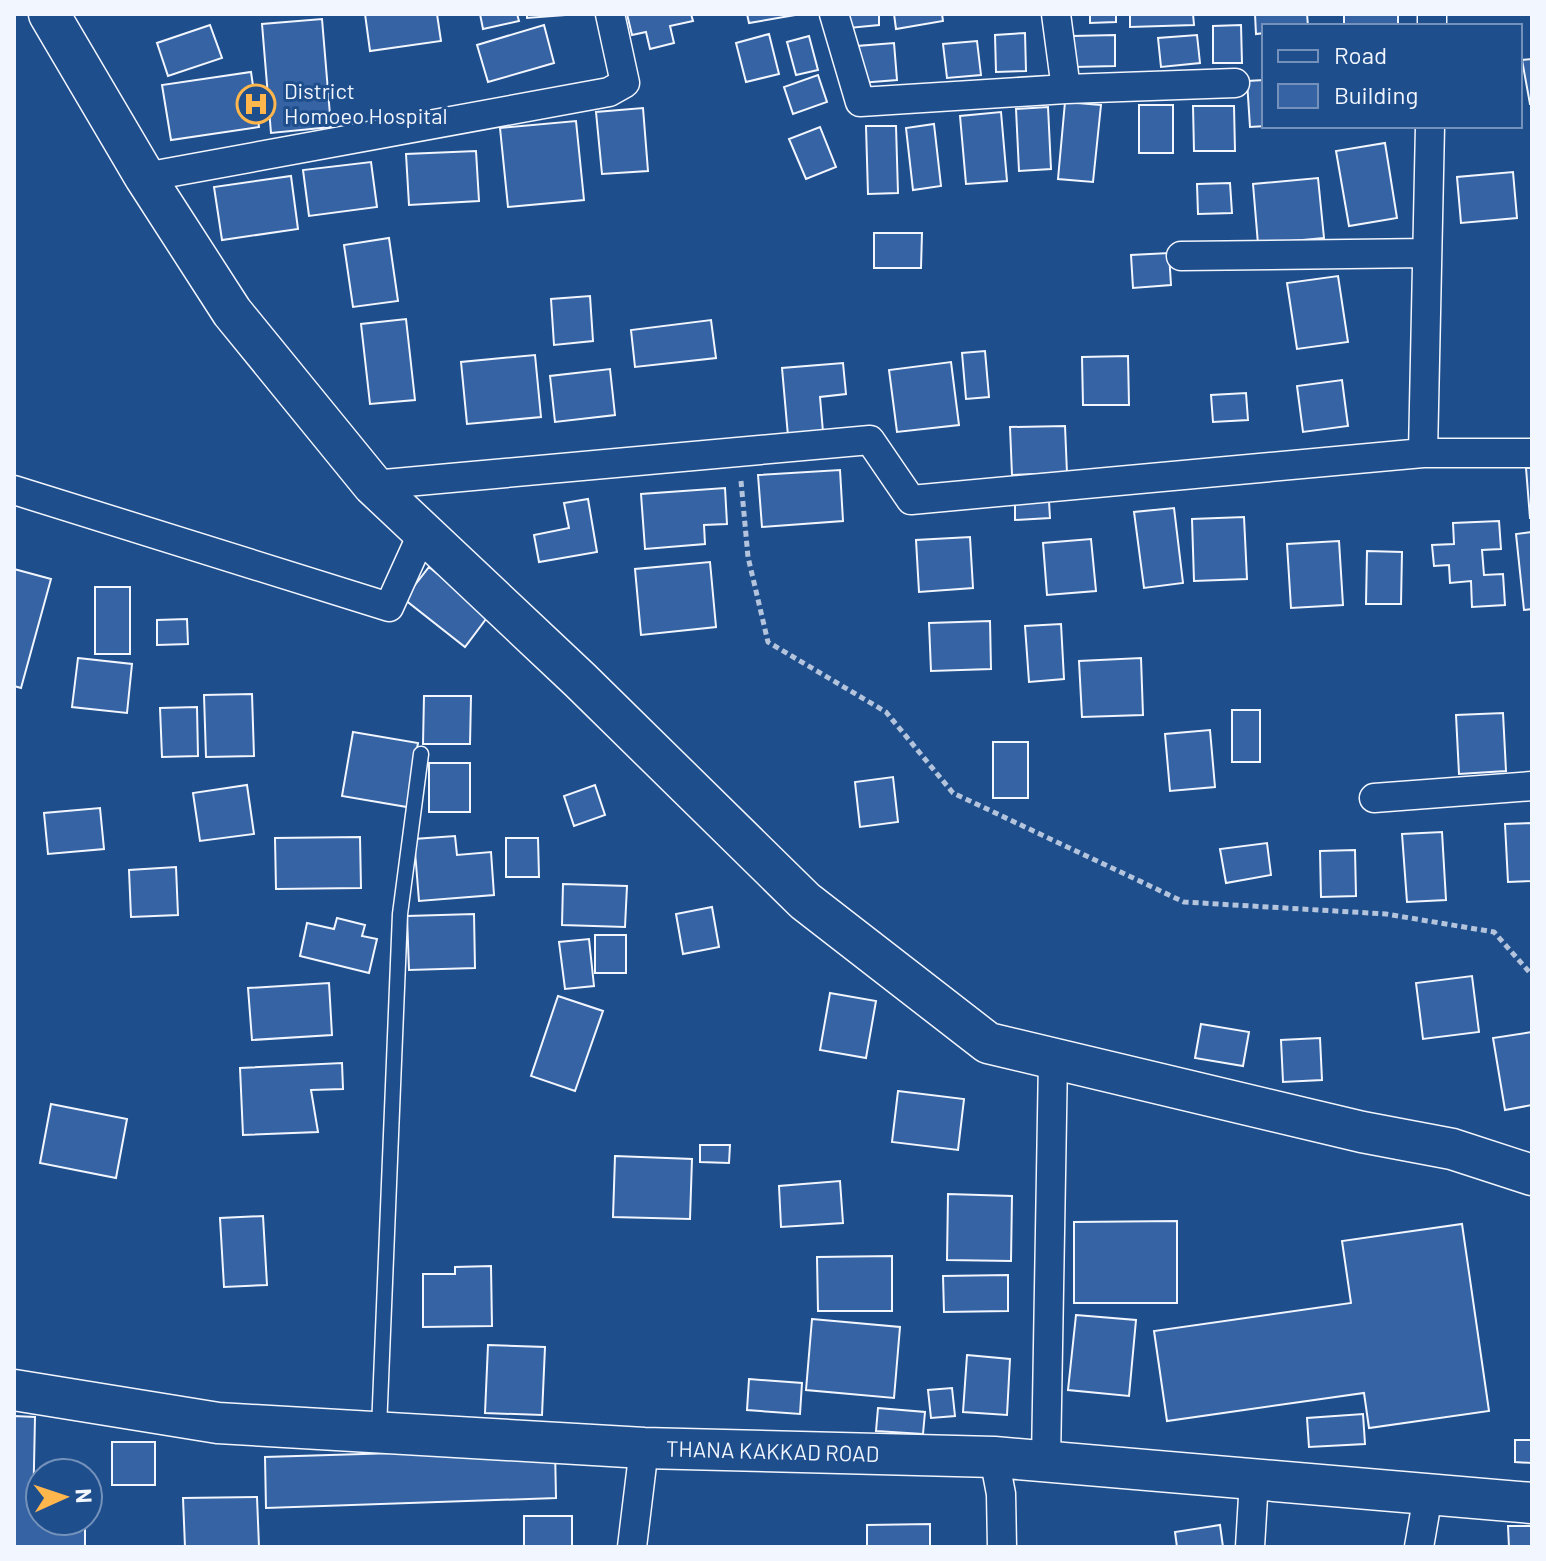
<svg xmlns="http://www.w3.org/2000/svg" width="1546" height="1561" viewBox="0 0 1546 1561" font-family="Barlow,sans-serif">
<rect width="100%" height="100%" fill="#1f4e8c"/>
<path fill="#3563a3" stroke="#f2f6ff" stroke-width="2" d="M365,14H437L441,41L370,51Z
M480,14H517L519,21L483,29Z
M527,14H579L527,18Z
M627,14H691L693,21L670,26L674,43L650,49L646,32L632,35Z
M747,14H801L749,23Z
M848,14H879V25L849,28Z
M894,14H942L943,21L896,29Z
M1090,14H1116V22L1090,23Z
M1130,14H1193L1194,25L1130,27Z
M1255,14H1307L1308,26H1264V33L1256,34Z
M1344,14H1398V26H1344Z
M322,19L331,127L271,133L262,24Z
M210,25L222,58L168,76L157,43Z
M544,25L554,63L488,82L477,45Z
M1241,25L1242,63H1213V26Z
M1025,33L1026,71L996,72L995,35Z
M769,34L779,74L746,82L736,43Z
M1115,35V66L1074,67L1073,36Z
M1197,35L1200,63L1161,67L1158,38Z
M809,36L818,70L796,75L787,42Z
M977,41L981,75L947,78L943,44Z
M894,43L897,80L860,83L857,46Z
M1532,59V104H1530L1522,60Z
M251,72L259,127L171,140L162,85Z
M818,75L827,102L793,114L784,87Z
M1264,80L1266,126L1250,127L1247,81Z
M1065,102L1101,105L1093,182L1058,179Z
M1139,105H1173V153H1139Z
M1193,106H1234L1235,151H1194Z
M1048,107L1051,169L1019,171L1016,109Z
M643,108L648,171L602,174L596,112Z
M1001,112L1007,181L966,184L960,116Z
M576,121L584,200L508,207L500,128Z
M934,124L941,186L913,190L906,128Z
M866,126H896L898,193L868,194Z
M820,127L836,167L806,179L789,139Z
M1385,143L1397,218L1349,226L1336,151Z
M476,151L479,201L409,205L406,154Z
M371,162L377,207L309,216L303,170Z
M1513,172L1517,218L1461,223L1457,177Z
M291,176L298,229L222,240L214,187Z
M1318,178L1324,238L1258,244L1253,184Z
M1230,183L1232,213L1198,214L1197,184Z
M874,233H922L921,268H874Z
M389,238L398,301L353,307L344,245Z
M1169,253L1171,285L1133,288L1131,255Z
M1338,276L1348,342L1297,349L1287,283Z
M590,296L593,341L554,345L551,299Z
M406,319L415,400L370,404L361,324Z
M711,320L716,358L635,367L631,330Z
M985,351L989,397L966,399L962,353Z
M535,355L541,417L467,424L461,362Z
M1128,356L1129,405H1083L1082,357Z
M951,362L959,425L897,432L889,370Z
M843,363L846,394L820,397L823,432L788,436L782,368Z
M610,369L615,415L555,422L550,376Z
M1342,380L1348,426L1303,432L1297,386Z
M1246,393L1248,420L1213,422L1211,395Z
M1065,426L1067,473L1012,475L1010,427Z
M1526,468H1532V518H1530Z
M840,470L843,521L762,527L758,475Z
M725,488L727,524L704,525L705,544L645,549L641,494Z
M588,499L597,552L539,562L534,535L569,528L564,503Z
M1049,501L1050,518L1015,520V502Z
M1174,508L1183,583L1144,588L1134,512Z
M1244,517L1247,579L1194,581L1192,519Z
M1499,521L1501,549L1482,550L1484,575L1503,574L1505,605L1472,607L1471,581L1450,583L1449,565L1434,566L1432,545L1454,544L1453,523Z
M1532,532V609L1524,610L1516,534Z
M970,537L973,588L919,592L916,540Z
M1091,539L1096,591L1047,595L1043,543Z
M1339,541L1343,605L1291,608L1287,544Z
M1367,551L1402,552L1401,604H1366Z
M710,562L716,627L641,635L635,569Z
M429,567L489,615L465,647L404,599Z
M14,569L51,579L21,688L14,686Z
M95,587H130V654H95Z
M187,619L188,644L157,645V620Z
M990,621L991,669L931,671L929,623Z
M1061,624L1064,679L1029,682L1025,626Z
M78,658L132,664L127,713L72,707Z
M1141,658L1143,715L1082,717L1079,661Z
M252,694L254,756L206,757L204,695Z
M424,696H471L470,744H423Z
M197,707L198,756L162,757L160,708Z
M1232,710H1260V762H1232Z
M1503,713L1506,771L1459,774L1456,715Z
M1210,730L1215,787L1170,791L1165,734Z
M353,732L418,743L407,807L342,796Z
M993,742H1028V798H993Z
M429,763H470V812H429Z
M893,777L898,822L860,827L855,782Z
M247,785L254,834L200,841L193,793Z
M595,785L605,815L574,826L564,796Z
M100,808L104,849L48,854L44,813Z
M1532,823V881L1508,882L1505,824Z
M1442,832L1446,900L1407,902L1402,834Z
M455,836L457,855L491,852L494,895L419,901L414,839Z
M360,837L361,888L276,889L275,838Z
M506,838H538L539,877H506Z
M1267,843L1271,875L1226,883L1220,849Z
M1355,850L1356,896L1321,897L1320,851Z
M176,867L178,915L131,917L129,870Z
M563,884L627,886L625,927L562,925Z
M712,907L719,947L683,954L676,914Z
M474,914L475,968L409,970L407,916Z
M337,918L365,925L362,936L377,939L369,973L300,956L307,923L334,929Z
M595,935H626V973H595Z
M589,939L594,986L565,989L559,942Z
M1472,976L1479,1032L1423,1039L1416,983Z
M329,983L332,1035L252,1040L248,988Z
M830,993L876,1001L866,1058L820,1050Z
M558,996L603,1011L575,1091L531,1076Z
M1201,1024L1249,1032L1243,1066L1195,1058Z
M1532,1032V1105L1505,1110L1493,1038Z
M1320,1038L1322,1080L1283,1082L1281,1040Z
M342,1063L343,1089L311,1090L318,1132L243,1135L240,1068Z
M898,1091L964,1099L958,1150L892,1142Z
M51,1104L127,1119L116,1178L40,1163Z
M700,1145H730L729,1163L700,1162Z
M615,1156L692,1159L690,1219L613,1217Z
M840,1181L843,1223L781,1227L779,1186Z
M948,1194L1012,1196L1011,1261L947,1260Z
M263,1216L267,1285L224,1287L220,1218Z
M1177,1221V1303H1074V1222Z
M1462,1224L1489,1411L1369,1428L1364,1393L1167,1421L1154,1331L1351,1303L1342,1241Z
M892,1256V1311H818L817,1257Z
M491,1266L492,1326L423,1327V1274H455V1267Z
M1008,1275V1311L944,1312L943,1276Z
M1076,1315L1136,1320L1129,1396L1068,1390Z
M812,1319L900,1327L894,1398L806,1390Z
M488,1345L545,1347L542,1415L485,1413Z
M967,1355L1010,1359L1007,1415L963,1412Z
M749,1379L802,1383L800,1414L747,1410Z
M952,1388L955,1416L931,1418L928,1390Z
M878,1408L925,1412L923,1434L876,1431Z
M1363,1414L1365,1444L1309,1447L1307,1418Z
M14,1416L35,1417L33,1515H40V1521H85V1547H14Z
M1515,1440H1532V1463L1515,1462Z
M112,1442H155V1485H112Z
M555,1448L556,1498L266,1508L265,1457Z
M257,1497L259,1547H185L183,1498Z
M524,1516H572V1547H524Z
M930,1524V1547H867V1525Z
M1220,1525L1223,1547H1177L1175,1532Z
M1508,1526H1532V1547H1509Z"/>
<g fill="none" stroke-linecap="round" stroke-linejoin="round">
<defs>
<path id="service" d="M379,1429L400,914L421,754"/>
<path id="minor" d="M834,14L860,102L1066,89L1056,14
M1432,26V14
M1066,89L1235,83
M1430,126L1423,453H1532
M145,177L609,92L625,83L610,14
M1181,256L1427,253
M373,485L870,440L911,500L1423,453
M14,490L389,607L423,532
M1374,798L1532,786
M994,1457L1001,1494L1002,1547
M1046,1461L1053,1059
M632,1547L644,1448
M1250,1547L1254,1480
M1419,1547L1428,1495"/>
<g id="secondary">
<path d="M49,14L145,177L232,312L373,485L580,680L805,901L988,1043L1362,1132L1452,1149L1532,1175"/>
<path id="s1" d="M14,1390L218,1423L644,1448L994,1457L1532,1503"/>
</g>
</defs>
<use href="#service" stroke="#f2f6ff" stroke-width="17"/>
<use href="#minor" stroke="#f2f6ff" stroke-width="31"/>
<use href="#secondary" stroke="#f2f6ff" stroke-width="43"/>
<path stroke="#b3c4dc" stroke-width="5" stroke-dasharray="6 4" stroke-linecap="butt" d="M741,481L748,557L768,642L886,712L953,793L1184,902L1386,914L1494,932L1532,975"/>
<use href="#service" stroke="#1f4e8c" stroke-width="14"/>
<use href="#minor" stroke="#1f4e8c" stroke-width="28"/>
<use href="#secondary" stroke="#1f4e8c" stroke-width="40"/>
</g>
<defs>
<symbol id="hospital-ring" viewBox="-11 -11 22 22"><circle r="9.5" fill="#1f4e8c" stroke="#ffb74d" stroke-width="1.5"/><path d="M-5-5h3v3.5h4V-5h3V5h-3V1.5h-4V5h-3Z" fill="#ffb74d"/></symbol>
</defs>
<g fill-rule="evenodd">
<use href="#hospital-ring" x="234" y="82" width="44" height="44"/>
</g>
<g text-anchor="middle" stroke-width="6" stroke-linejoin="round" paint-order="stroke">
<g font-size="22" fill="#f2f6ff" stroke="#1f4e8c" text-anchor="start">
<text x="284" y="99">District<tspan x="284" dy="25">Homoeo Hospital</tspan></text>
</g>
<g font-size="22" fill="#f2f6ff" stroke="#1f4e8c">
<text dy="8" stroke="none"><textPath href="#s1" startOffset="762">THANA KAKKAD ROAD</textPath></text>
</g>
</g>
<rect width="1546" height="1561" fill="none" stroke="#f2f6ff" stroke-width="32"/>
<rect x="1262" y="24" width="260" height="104" fill="#1f4e8c" stroke="#7391ba" stroke-width="2"/>
<rect x="1278" y="50" width="40" height="12" fill="#1f4e8c" stroke="#7391ba" stroke-width="2"/>
<text x="1334" y="64" font-size="24" fill="#f2f6ff">Road</text>
<rect x="1278" y="84" width="40" height="24" fill="#3563a3" stroke="#7391ba" stroke-width="2"/>
<text x="1334" y="104" font-size="24" fill="#f2f6ff">Building</text>
<g transform="translate(64 1497) rotate(87)"><circle r="38" fill="#1f4e8c" stroke="#7391ba" stroke-width="2"/>
<path d="M0-6L14 30L0 20L-14 30Z" fill="#ffb74d"/>
<text y="-12" font-size="22" font-weight="bold" text-anchor="middle" fill="#f2f6ff">N</text>
</g>
</svg>
